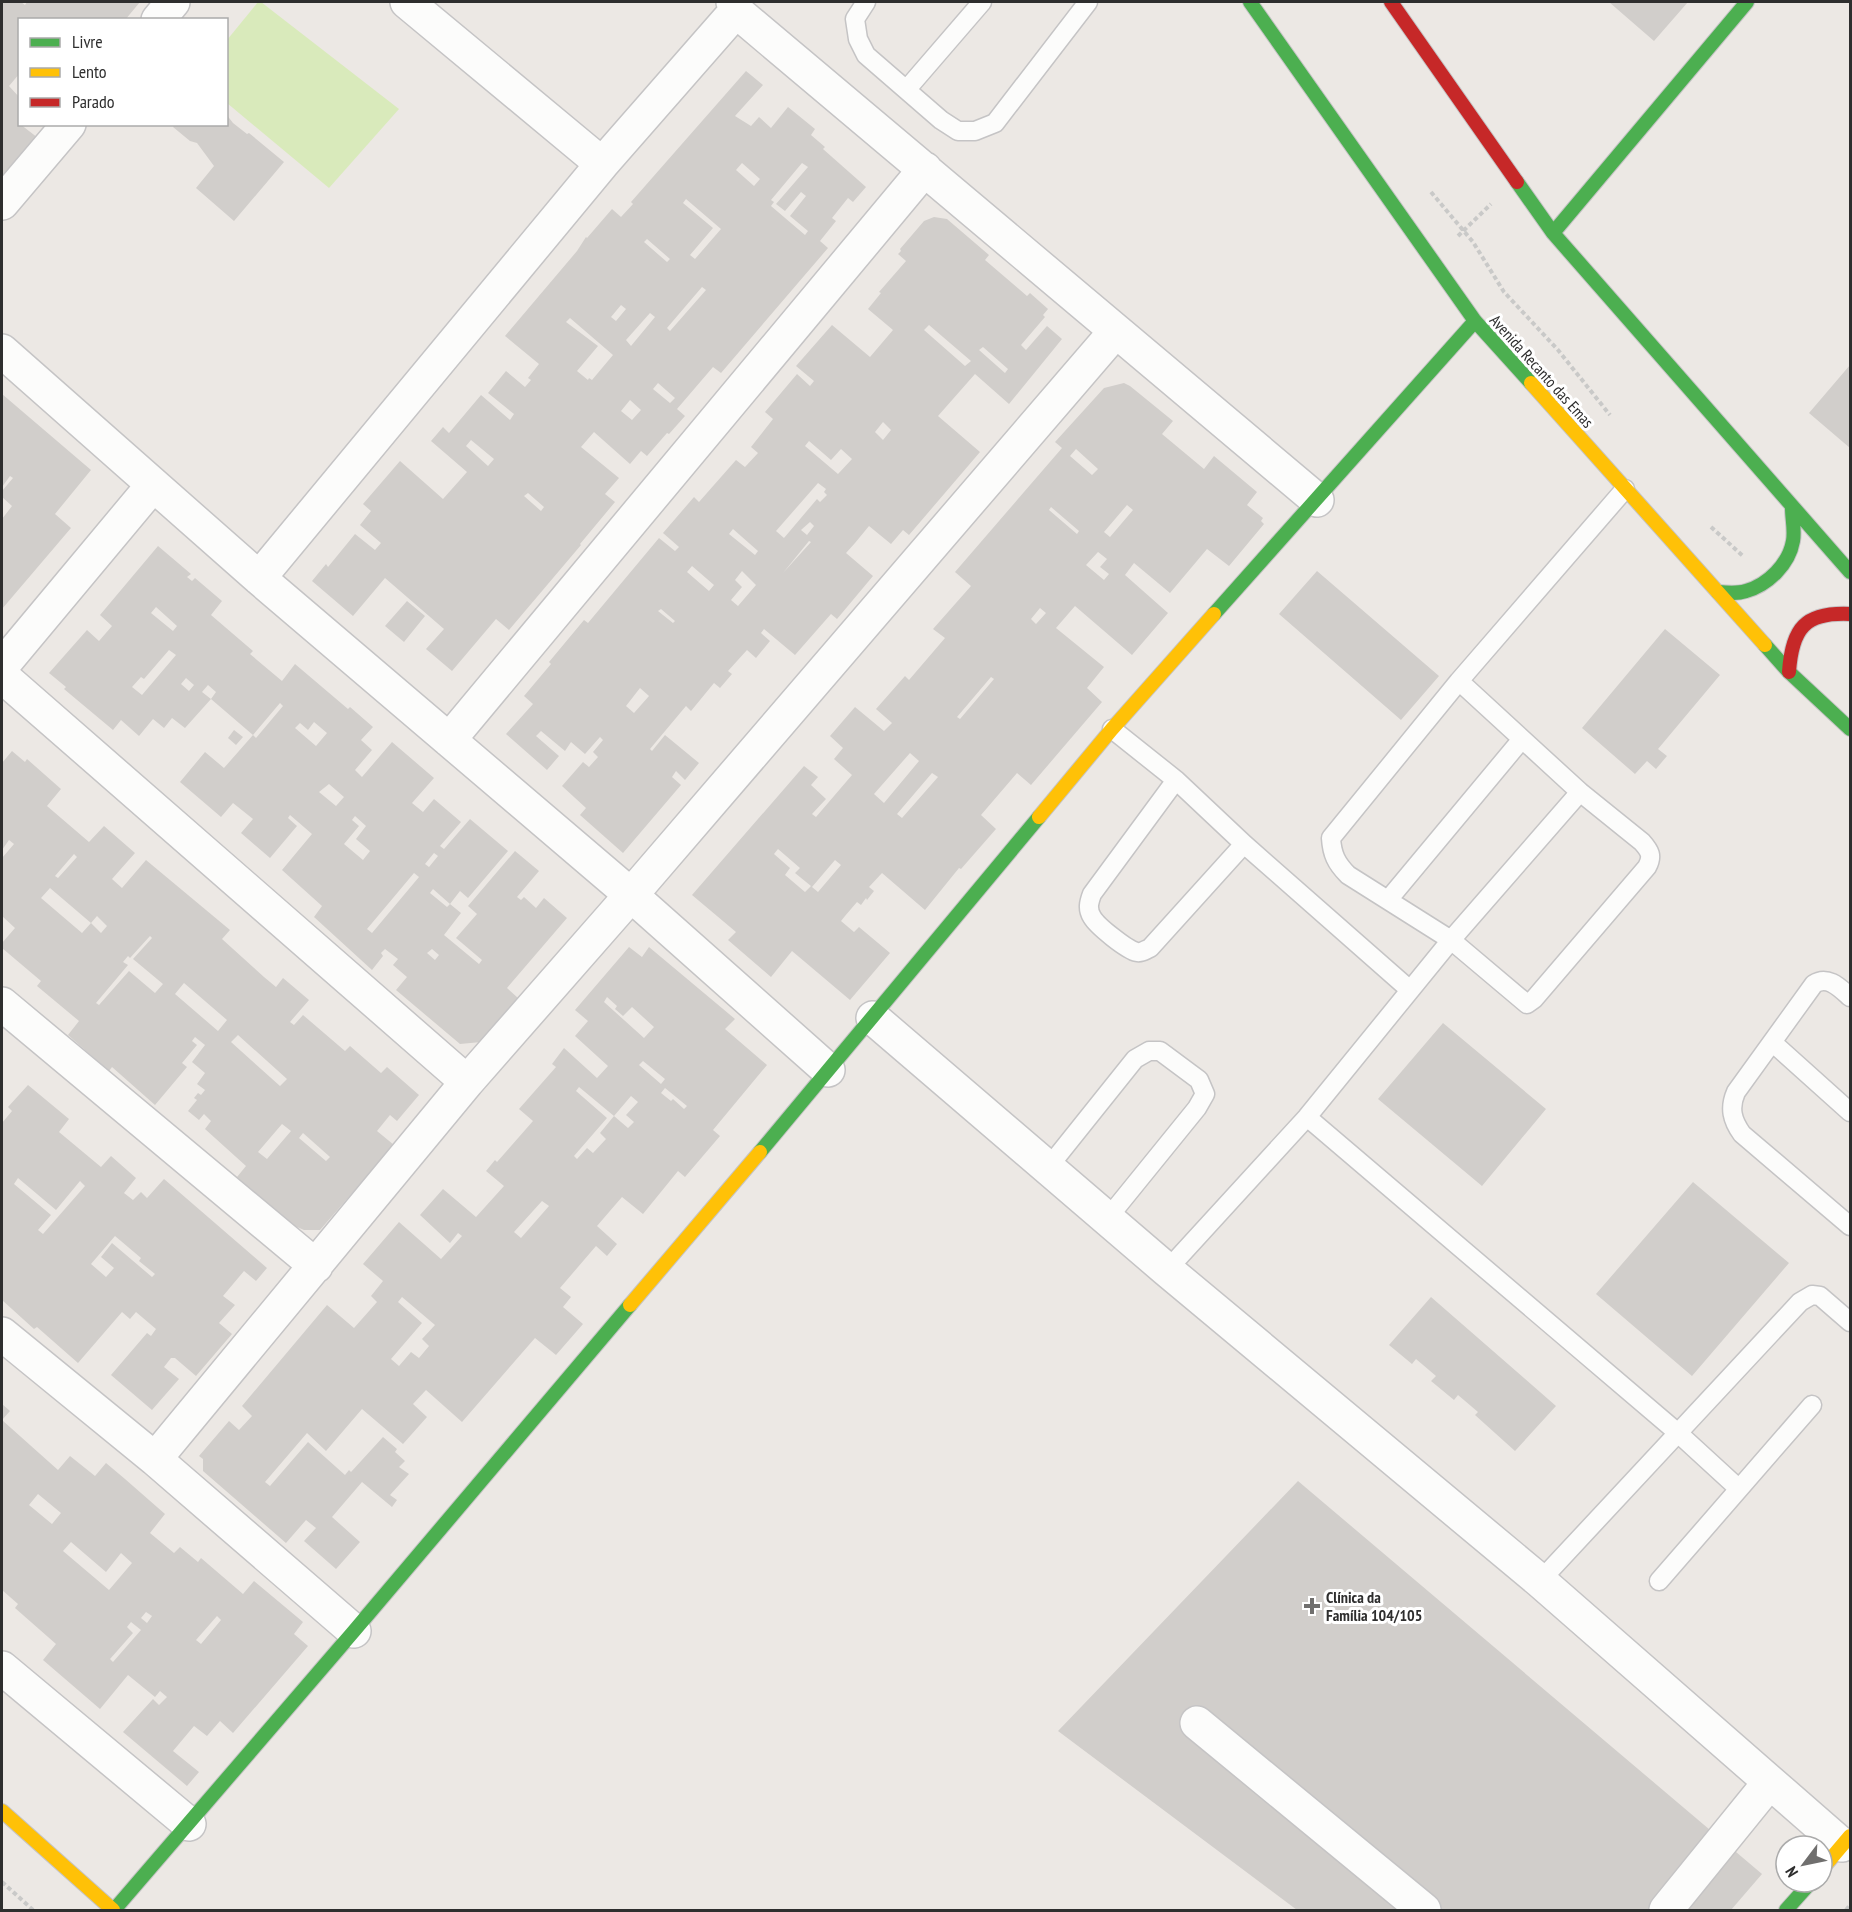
<svg xmlns="http://www.w3.org/2000/svg" width="1852" height="1912" viewBox="0 0 1852 1912" font-family="'PT Sans Narrow',sans-serif">
<rect width="100%" height="100%" fill="#ece8e4"/>
<path fill="#d9eabb" d="M258,2H261L399,109L329,188L227,103V40Z"/>
<path fill="#d1cecb" fill-rule="evenodd" d="M2,2H21L25,5L27,2H140L125,20H20V73L9,86L20,98V124L38,138L2,181V21L3,19Z
M1609,2H1688L1654,41Z
M746,71L763,85L735,116L751,126L759,117L771,128L788,107L815,129L811,135L825,147L823,149L866,187L853,202L848,198L832,218L836,221L820,241L828,248L721,373L713,367L677,409L685,416L669,434L667,433L647,456L641,451L630,464L594,432L581,447L619,478L605,494L615,502L580,544L581,545L509,630L496,619L452,671L426,649L444,629L385,578L353,616L312,581L326,564L328,567L355,534L375,550L381,543L360,525L371,511L363,504L400,461L443,499L467,472L431,441L443,427L449,433L481,395L510,420L514,414L488,393L506,371L525,387L531,380L528,378L539,364L505,336L577,251L586,237L587,238L612,209L621,217L633,204L631,202ZM742,163L760,179L754,186L736,170ZM802,163L808,167L776,204L785,211L801,192L806,196L790,216L808,231L805,235L771,206L774,202L771,200ZM686,199L721,229L695,259L690,255L713,228L683,203ZM647,239L670,259L667,262L644,242ZM702,287L706,290L670,331L667,328ZM621,305L626,309L616,321L611,317ZM650,313L655,317L631,346L626,340ZM570,318L613,355L592,380L589,378L588,380L577,371L598,346L566,322ZM658,383L675,398L670,403L653,389ZM630,400L641,410L632,420L621,411ZM471,440L494,459L488,466L466,446ZM528,493L544,507L541,511L524,496Z
M226,114L233,123L247,134L249,133L284,162L234,221L196,188L214,166L197,143L190,141L173,127L175,124H226Z
M934,217L947,219L989,255L985,260L1027,296L1030,293L1048,309L1043,315L1045,317L1021,345L1026,350L1047,326L1062,339L1009,404L975,374L938,416L980,452L909,535L903,530L891,544L869,526L855,543L846,553L873,576L837,619L831,614L795,655L764,629L761,633L770,641L756,658L747,650L728,671L732,674L720,688L714,683L691,711L686,706L650,749L652,751L665,735L699,763L685,780L676,771L672,777L681,785L623,853L580,815L586,808L562,786L583,762L589,767L598,757L593,752L603,740L600,737L585,754L571,742L565,751L541,731L536,736L559,756L547,770L506,734L533,704L524,696L551,664L549,662L584,620L588,623L659,538L675,551L679,547L663,533L694,497L699,502L736,460L745,467L758,453L751,447L773,419L765,412L797,374L810,386L814,381L796,366L832,325L870,357L893,330L868,309L881,293L879,292L906,261L898,254L901,251L900,249L924,221ZM929,325L971,361L965,366L924,330ZM983,347L1008,369L1005,373L979,350ZM883,422L891,430L883,440L875,432ZM809,441L831,460L841,449L852,459L838,474L805,446ZM818,483L826,489L824,492L827,495L820,502L817,499L784,538L776,531ZM810,522L814,526L807,535L801,530ZM733,529L758,551L755,555L729,534ZM809,541L811,542L783,573ZM692,566L714,585L709,591L687,572ZM742,571L756,585L738,606L731,600L742,587L735,580ZM661,609L675,621L673,623L658,611ZM640,688L649,696L634,713L626,706Z
M1850,365V448L1809,413Z
M1124,383L1130,386L1173,421L1162,434L1204,469L1214,456L1257,492L1247,505L1263,518L1261,521L1264,524L1229,566L1207,549L1170,593L1134,563L1125,575L1168,613L1132,655L1075,606L1056,628L1104,667L1087,688L1102,702L1031,785L1017,773L981,815L996,829L961,869L959,868L925,910L882,873L869,887L874,891L867,900L866,898L861,905L857,902L845,916L841,921L854,932L859,927L890,953L850,1000L792,951L771,977L728,940L736,932L692,895L804,766L818,777L811,785L826,799L812,814L816,817L852,775L834,759L843,748L830,736L855,707L884,731L892,723L876,709L905,676L909,680L945,638L933,629L971,586L955,572L1062,448L1055,442L1104,388ZM1076,449L1098,469L1092,475L1070,456ZM1127,505L1133,510L1110,537L1104,532ZM1051,507L1079,531L1077,534L1049,510ZM1098,552L1107,559L1100,567L1109,574L1104,580L1086,565ZM1040,608L1046,613L1036,624L1031,619ZM991,677L994,679L960,719L957,717ZM910,753L919,761L884,803L874,794ZM932,773L938,777L902,818L897,814ZM778,849L800,868L795,873L811,886L805,892L785,875L790,868L774,854ZM835,860L841,865L818,892L812,887Z
M2,394L91,470L55,514L71,528L2,609V519L12,506L2,497V491L13,478L10,476L2,487Z
M158,546L191,574L187,577L192,581L195,578L222,601L211,615L253,651L250,654L282,681L295,664L348,709L350,707L373,727L361,740L372,750L355,770L362,777L392,742L434,778L412,803L423,812L434,799L461,822L440,846L444,849L470,819L508,851L468,898L460,891L450,904L433,889L430,893L447,907L450,904L461,913L444,935L479,964L482,960L456,938L477,914L468,906L515,851L539,871L517,897L521,900L524,897L536,908L544,898L567,918L507,988L518,998L481,1042L460,1044L396,990L407,977L393,965L398,959L385,949L381,953L383,956L372,970L314,917L322,906L282,870L312,834L290,815L288,818L297,826L270,858L241,833L253,819L233,803L221,817L180,782L205,752L224,768L253,735L256,738L283,706L280,703L253,735L211,699L216,692L208,685L202,692L211,699L185,728L172,718L164,728L153,719L139,736L121,720L113,730L64,689L66,687L49,673L87,630L99,641L112,626L100,615ZM156,607L177,626L173,631L151,613ZM169,650L176,655L142,695L132,687L141,677L144,679ZM186,678L194,685L189,691L181,684ZM314,722L327,733L316,746L295,728L300,723L308,730ZM329,784L344,797L336,806L319,792ZM355,816L366,826L356,839L370,851L363,860L344,844L359,826L352,820ZM434,853L438,856L429,867L425,864ZM414,873L419,877L372,933L367,929ZM432,949L439,955L435,960L427,953Z
M1317,571L1439,676L1401,720L1279,614Z
M407,601L425,616L404,642L385,626Z
M1665,629L1720,675L1658,749L1667,756L1656,769L1647,761L1635,774L1582,728Z
M234,730L243,737L236,745L228,738Z
M12,751L25,762L27,759L61,789L47,806L89,842L104,826L135,853L112,879L122,888L146,860L230,930L222,939L264,977L276,987L283,978L309,1000L290,1022L294,1025L303,1015L345,1051L350,1046L381,1073L387,1067L419,1095L397,1121L390,1115L377,1131L394,1145L320,1230H304L290,1224L237,1177L246,1166L205,1129L211,1121L204,1114L199,1120L188,1111L197,1100L194,1098L198,1093L201,1095L205,1090L197,1084L205,1073L192,1062L205,1045L195,1037L192,1041L197,1045L182,1063L187,1067L155,1105L112,1067L109,1071L68,1035L79,1021L37,986L41,981L2,948V943L15,928L2,916V858L14,844L9,840L2,850V763ZM74,854L77,857L58,878L55,876ZM50,888L91,923L97,916L107,926L101,933L91,923L82,933L41,898ZM150,936L152,938L133,959L163,984L155,993L129,971L99,1005L96,1003L128,965L123,962L128,956L130,958ZM184,983L227,1020L218,1031L175,994ZM238,1035L287,1079L280,1086L231,1042ZM282,1124L291,1131L267,1159L258,1152ZM303,1133L330,1157L326,1161L299,1138Z
M629,947L642,957L649,947L735,1019L725,1029L767,1065L713,1130L720,1136L685,1177L678,1171L643,1214L622,1197L597,1226L617,1244L607,1256L596,1246L560,1288L571,1297L563,1307L583,1324L556,1355L535,1338L462,1422L426,1390L413,1404L427,1417L403,1444L362,1409L326,1451L307,1433L265,1482L270,1486L308,1442L345,1475L349,1470L351,1472L383,1437L397,1449L395,1452L405,1461L399,1467L409,1474L390,1495L397,1500L392,1507L362,1482L332,1517L360,1542L336,1569L304,1541L316,1528L306,1520L286,1543L203,1471V1459L199,1456L229,1421L239,1430L252,1416L242,1406L327,1305L354,1328L377,1302L371,1296L383,1281L363,1264L399,1222L441,1259L462,1236L458,1233L450,1243L420,1215L443,1189L476,1217L504,1186L486,1171L495,1160L497,1162L533,1121L519,1109L556,1067L552,1064L564,1048L597,1078L608,1066L575,1036L588,1021L575,1010ZM607,997L617,1006L615,1009L623,1016L632,1007L654,1027L644,1038L604,1002ZM643,1061L665,1079L661,1084L639,1065ZM579,1087L614,1116L631,1096L638,1102L626,1115L634,1122L628,1128L614,1116L600,1133L606,1139L593,1153L587,1148L577,1159L574,1156L607,1118L576,1091ZM665,1088L687,1106L684,1109L673,1099L671,1101L661,1093ZM542,1201L549,1206L521,1238L514,1232ZM402,1297L435,1325L422,1339L429,1346L419,1358L411,1352L399,1366L391,1359L422,1323L398,1302Z
M1443,1023L1546,1109L1482,1186L1378,1099Z
M28,1085L69,1119L59,1132L101,1167L111,1156L136,1178L124,1193L133,1200L141,1192L147,1198L164,1179L267,1268L256,1281L244,1271L223,1296L235,1305L219,1323L232,1334L196,1376L175,1358H171L164,1367L179,1379L152,1410L111,1375L147,1333L151,1336L156,1329L136,1312L130,1319L122,1312L78,1363L37,1327L34,1329L2,1300V1123L12,1111L8,1107ZM18,1178L56,1210L80,1181L85,1186L43,1234L38,1230L51,1215L14,1184ZM115,1236L141,1258L139,1261L155,1274L152,1277L112,1243L101,1257L114,1268L106,1277L91,1264Z
M1693,1182L1789,1263L1692,1376L1596,1294Z
M1431,1297L1556,1406L1515,1451L1475,1415L1478,1412L1458,1395L1454,1400L1431,1381L1436,1376L1416,1359L1412,1364L1389,1345Z
M2,1404L10,1411L2,1420L58,1470L70,1456L95,1476L106,1463L125,1479L165,1514L150,1533L174,1553L180,1547L198,1562L201,1558L243,1594L254,1581L303,1622L294,1634L308,1646L233,1733L220,1721L207,1736L194,1726L173,1751L199,1772L187,1786L123,1732L153,1699L159,1705L167,1697L160,1691L155,1697L128,1675L100,1709L43,1660L56,1644L15,1608L18,1604L2,1590ZM38,1494L61,1513L52,1524L29,1505ZM71,1542L106,1572L121,1553L132,1563L109,1590L63,1551ZM146,1612L152,1616L147,1623L141,1618ZM217,1616L221,1620L201,1644L196,1640ZM131,1622L141,1630L113,1662L110,1659L133,1633L127,1627Z
M1298,1481L1762,1874L1731,1910H1297L1058,1731Z"/>
<g fill="none" stroke-linecap="round" stroke-linejoin="round">
<defs>
<path id="lane" d="M866,2L855,19L858,39L866,55L941,120L958,131H975L995,123L1088,2
M907,89L982,2
M1459,681L1580,792L1642,842C1650,851 1653,856 1647,867L1534,999L1527,1004L1451,940L1348,875C1336,863 1332,854 1331,838L1459,681L1625,489
M1112,729L1176,780L1244,844L1410,990
M1176,780L1092,894C1089,902 1087,909 1092,917C1097,926 1127,950 1137,952C1142,953 1145,950 1150,948L1244,844
M1388,900L1522,739
M1850,997C1840,988 1828,975 1814,984L1736,1092C1729,1108 1732,1120 1742,1134L1850,1226
M1772,1042L1850,1112
M1307,1117L1678,1433L1738,1488
M1047,1169L1135,1059L1149,1051H1160L1199,1080L1205,1094L1197,1108L1107,1219
M1167,1270L1307,1117L1451,940L1580,792
M1540,1581L1800,1302L1812,1295L1820,1296L1850,1322
M1659,1581L1812,1405"/>
<path id="street" d="M407,2L602,164
M733,2L736,11L1317,500
M158,20L173,2
M2,203L69,124
M2,351L259,578L631,895L828,1070
M259,578L602,164L736,11
M2,666L153,485
M2,676L467,1082
M449,740L925,169
M2,1004L316,1266
M873,1018L1167,1270L1540,1581L1842,1845
M2,1334L155,1459L354,1631
M155,1459L467,1082L631,895L1115,332
M2,1668L189,1824
M1197,1723L1424,1910
M1666,1910L1769,1783"/>
<path id="fast" d="M1250,2L1475,321L1531,383
M1517,182L1553,233L1850,572
M1553,233L1747,2
M1718,592C1728,593 1737,594 1746,591C1768,585 1789,564 1793,541C1795,530 1792,519 1792,508
M1214,614L1475,321
M1765,645L1789,672L1850,729
M760,1152L1039,817
M114,1910L354,1631L630,1305
M1786,1910L1811,1882"/>
<path id="slow" d="M1531,383L1765,645
M1039,817L1112,729L1214,614
M630,1305L760,1152
M2,1811L113,1910
M1822,1869L1850,1836"/>
<path id="jam" d="M1391,2L1517,182
M1789,672C1792,628 1805,612 1850,614"/>
</defs>
<use href="#lane" stroke="#c5c4c5" stroke-width="21"/>
<use href="#street" stroke="#c5c4c5" stroke-width="36"/>
<use href="#fast" stroke="#c5c4c5" stroke-width="16"/>
<use href="#slow" stroke="#c5c4c5" stroke-width="16"/>
<use href="#jam" stroke="#c5c4c5" stroke-width="16"/>
<path stroke="#c9c9c8" stroke-width="4" stroke-dasharray="4.5 3" stroke-linecap="butt" d="M1431,192L1473,242L1504,292L1558,350L1610,415
M1458,236L1491,204
M1711,527L1743,556
M2,1882L33,1910
M1846,1910L1850,1905"/>
<use href="#lane" stroke="#fcfcfb" stroke-width="18"/>
<use href="#street" stroke="#fcfcfb" stroke-width="33"/>
<use href="#fast" stroke="#4caf50" stroke-width="14"/>
<use href="#slow" stroke="#ffc107" stroke-width="14"/>
<use href="#jam" stroke="#c62828" stroke-width="14"/>
</g>
<path fill="#706f6e" stroke="#fff" stroke-width="2" d="M1309 1597h6v6h6v6h-6v6h-6v-6h-6v-6h6z"/>
<g text-anchor="middle" stroke-width="6" stroke-linejoin="round" paint-order="stroke">
<g font-size="16" fill="#2e2e2e" stroke="#fff">
<text transform="translate(1542 371) rotate(48)" y="6">Avenida Recanto das Emas</text>
</g>
<g font-size="16" font-weight="bold" fill="#2e2e2e" stroke="#fff" text-anchor="start">
<text x="1326" y="1603">Clínica da<tspan x="1326" dy="18">Família 104/105</tspan></text>
</g>
</g>
<rect width="1852" height="1912" fill="none" stroke="#2e2e2e" stroke-width="6"/>
<rect x="18" y="18" width="210" height="108" fill="#ffffff" stroke="#ababab" stroke-width="1.5"/>
<rect x="30" y="38" width="30" height="9" fill="#4caf50" stroke="#ababab" stroke-width="1.5"/>
<text x="72" y="48" font-size="18" fill="#2e2e2e">Livre</text>
<rect x="30" y="68" width="30" height="9" fill="#ffc107" stroke="#ababab" stroke-width="1.5"/>
<text x="72" y="78" font-size="18" fill="#2e2e2e">Lento</text>
<rect x="30" y="98" width="30" height="9" fill="#c62828" stroke="#ababab" stroke-width="1.5"/>
<text x="72" y="108" font-size="18" fill="#2e2e2e">Parado</text>
<g transform="translate(1804 1864) rotate(238)"><circle r="28" fill="#ffffff" stroke="#ababab" stroke-width="1.5"/>
<path d="M0-4.5L10 22L0 15L-10 22Z" fill="#706f6e"/>
<text y="-9" font-size="16" font-weight="bold" text-anchor="middle" fill="#2e2e2e">N</text>
</g>
</svg>
